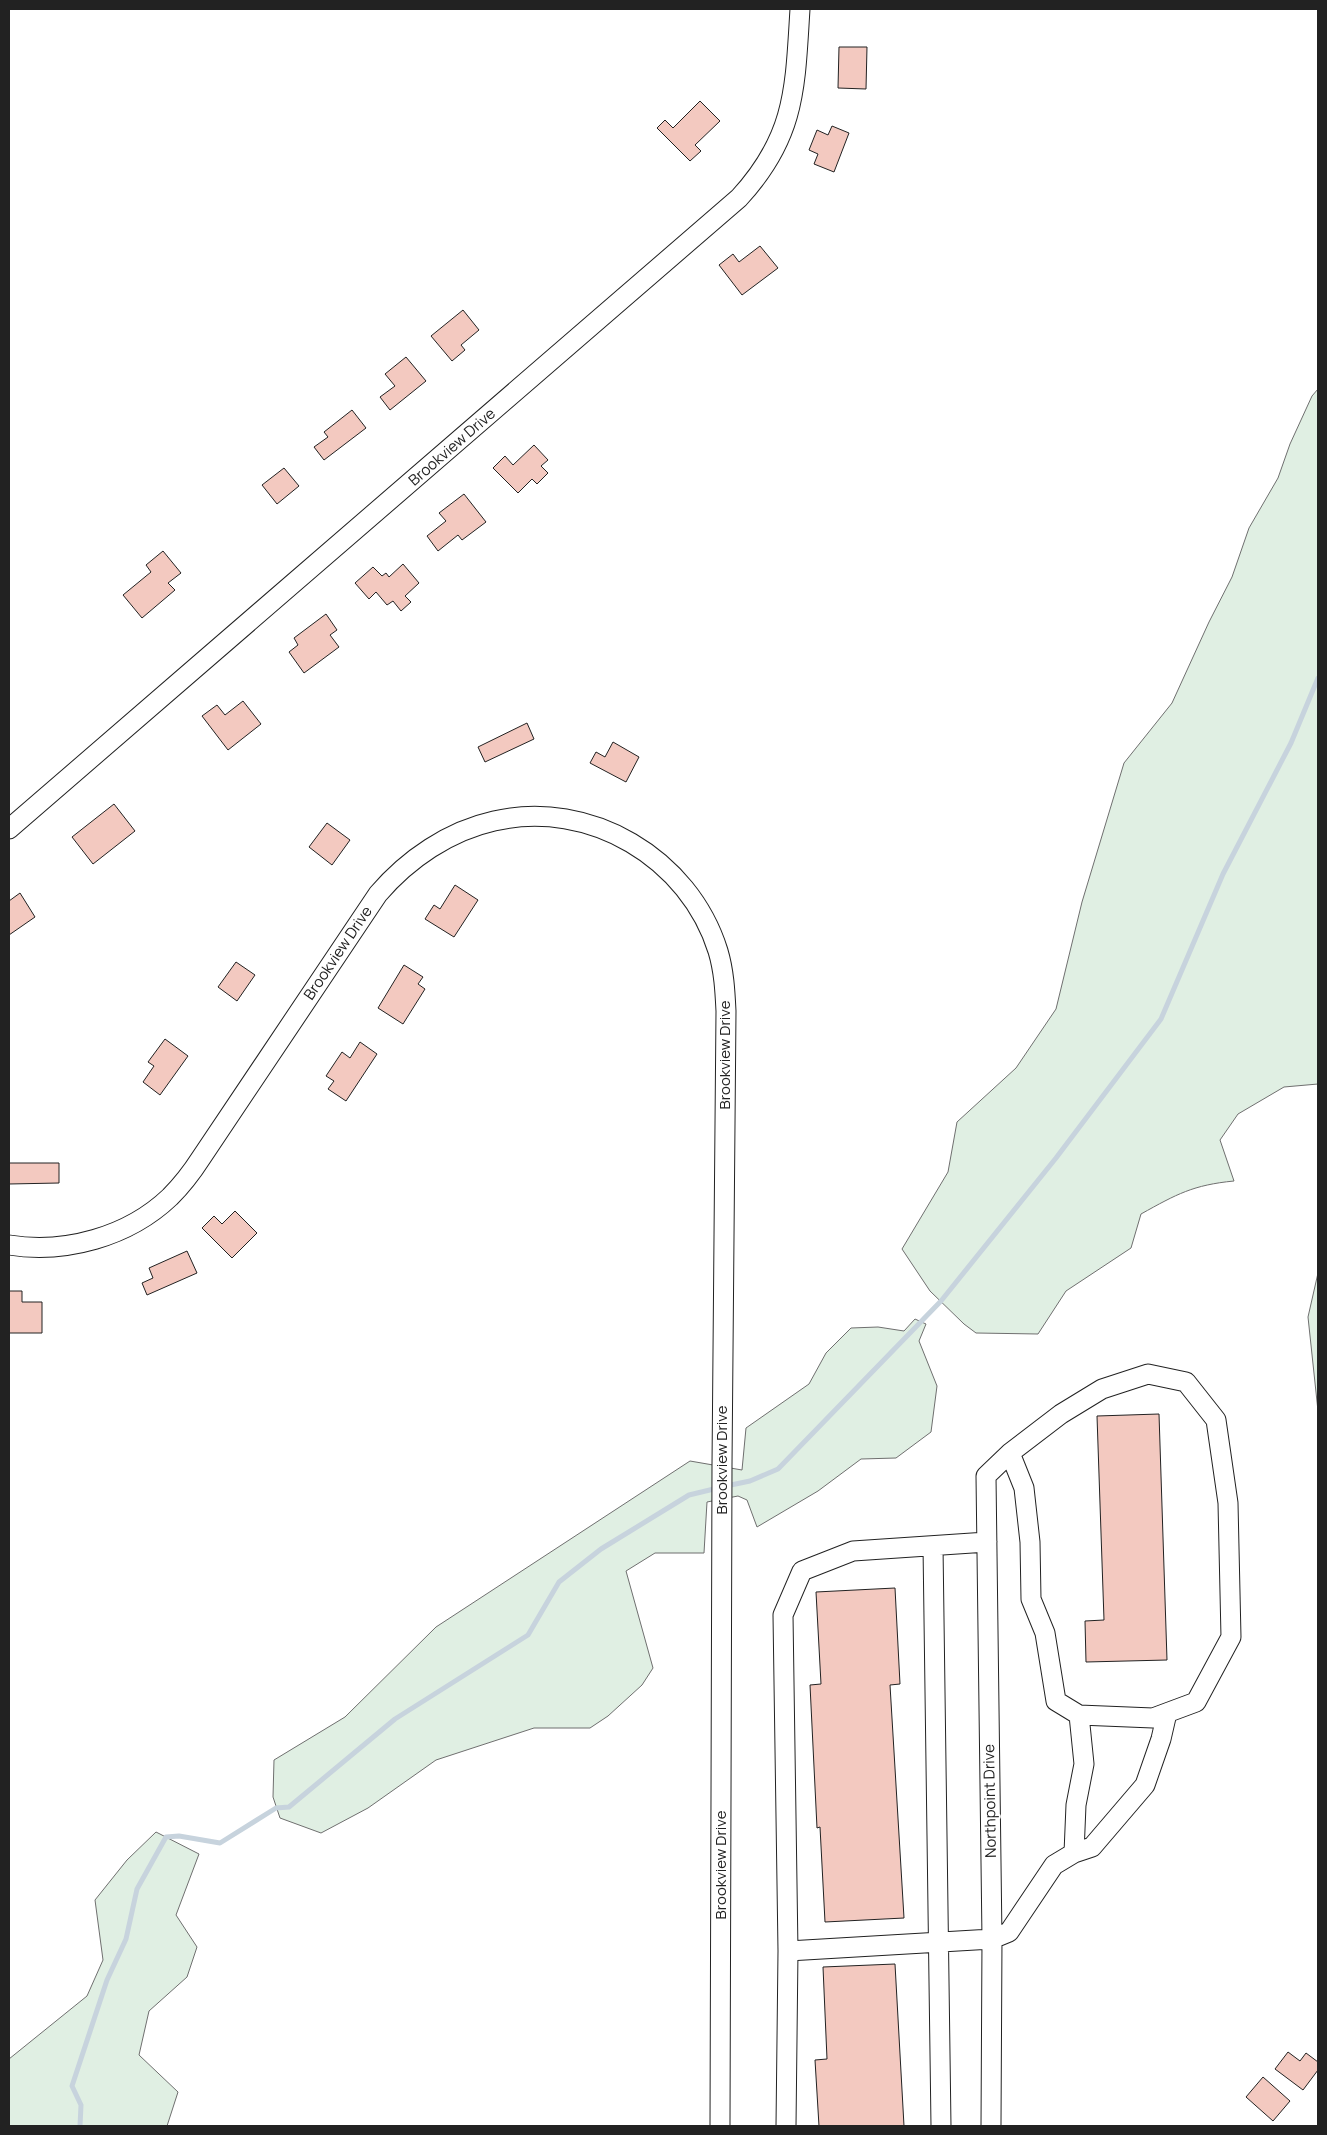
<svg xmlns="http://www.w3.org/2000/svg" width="1327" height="2135" viewBox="0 0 1327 2135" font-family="Manrope,sans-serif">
<rect width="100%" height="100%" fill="#fff"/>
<path fill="#e0efe3" stroke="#6f6f6f" d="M1318,389V1084L1284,1087L1238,1114L1220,1140L1234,1181C1193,1185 1177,1194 1141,1214L1131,1248L1066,1291L1038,1334L976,1333L964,1324L930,1291L902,1249L948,1172L957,1122L1016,1068L1056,1009L1082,902L1124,763L1172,703L1209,622L1232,577L1249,528L1278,478L1290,444L1312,396Z
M1318,1273V1411L1308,1317Z
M915,1319L926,1324L919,1341L937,1386L931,1432L896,1458L861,1459L818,1491L757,1527L747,1500L738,1496L707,1502L704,1553H655L626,1571L653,1668L642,1685L608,1716L590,1728H534L436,1760L368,1808L321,1833L280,1818L273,1797L274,1760L345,1717L436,1627L690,1461L742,1470L746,1428L809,1384L826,1353L851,1328L878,1327L904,1331Z
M156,1832L199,1854L176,1915L197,1947L187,1977L149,2011L139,2055L178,2092L167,2126H9V2059L87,1996L103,1960L95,1900L127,1860Z"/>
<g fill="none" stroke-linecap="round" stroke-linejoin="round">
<path stroke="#c7d3dd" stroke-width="5" d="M726,1486L750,1481L778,1469L941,1301L1056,1158L1161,1019L1223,874L1291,743L1318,678
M80,2126L81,2105L72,2086L107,1980L126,1939L137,1889L166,1837L179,1836L220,1843L276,1808L289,1807L395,1719L528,1635L559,1582L601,1549L689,1495L718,1488"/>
</g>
<path fill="#f3c9c0" stroke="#222" d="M839,47H867L866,89L838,88Z
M700,101L720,121L695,145L701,151L690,161L657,128L665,120L673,128Z
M832,126L849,133L834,172L814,164L818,154L809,150L817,130L828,135Z
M760,246L778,268L742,295L719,265L733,254L739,262Z
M463,310L479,330L461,345L465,350L452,361L431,336Z
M406,357L426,381L390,410L380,397L395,386L385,374Z
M352,410L366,428L324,460L314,447L328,437L324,432Z
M534,445L548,460L541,466L548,473L537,484L532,479L518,493L493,468L505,456L513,465Z
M284,468L299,486L277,504L262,485Z
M464,494L486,522L462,540L458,535L438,551L427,536L446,521L439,513Z
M163,551L181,573L168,583L175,590L142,618L123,595L151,572L146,565Z
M403,564L419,583L405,596L411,602L401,611L393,601L387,605L376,592L369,599L355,583L373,567L382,576L386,573L389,577Z
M326,614L337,630L330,635L339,647L304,673L289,652L298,645L294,638Z
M243,701L261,724L228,750L202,716L217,705L225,715Z
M527,723L534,739L485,762L478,747Z
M613,742L639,757L626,782L590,763L596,752L605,757Z
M114,804L135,831L93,864L72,837Z
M327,823L350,840L332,865L309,847Z
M455,885L478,900L454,937L425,919L434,905L440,909Z
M20,893L35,917L9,935V901Z
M236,962L255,975L237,1001L218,987Z
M404,965L423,977L418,984L425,989L403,1024L378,1008Z
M165,1039L188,1056L160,1095L143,1082L154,1066L148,1062Z
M360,1042L377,1054L346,1101L328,1089L334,1081L326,1076L342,1052L350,1058Z
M9,1163H59V1183L9,1184Z
M235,1211L257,1233L232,1258L202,1228L214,1216L222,1224Z
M187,1251L197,1273L147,1295L142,1283L153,1278L149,1268Z
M9,1291H22V1302H42V1333H9Z
M1159,1414L1167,1660L1086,1662L1085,1621L1104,1620L1097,1416Z
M895,1588L900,1684L890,1685L904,1918L825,1922L820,1827L817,1828L810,1685L821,1684L816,1592Z
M895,1964L904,2126H819L815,2060L827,2059L823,1967Z
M1288,2052L1300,2061L1306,2053L1318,2062V2070L1303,2090L1275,2069Z
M1263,2077L1290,2101L1273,2121L1246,2097Z"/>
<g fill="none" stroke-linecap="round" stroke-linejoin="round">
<defs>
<path id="minor" d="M9,829L739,198C796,136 795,88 800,9
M9,1245C65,1254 128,1237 170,1197C182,1185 192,1172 201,1158L378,894C408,859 449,831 494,821C590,799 689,858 718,951C724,971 725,991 726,1011L722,1465L720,2126
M933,1546C935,1739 939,1933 941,2126
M1079,1715L1084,1764L1076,1805L1074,1853L1092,1847L1145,1785L1161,1739L1167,1713
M788,1951L992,1939L1009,1932L1054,1865L1074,1853
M786,2126L788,1951L783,1615L802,1571L853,1551L987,1542
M991,2126L992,1939L986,1476L1010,1453L1061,1414L1102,1389L1148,1374L1186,1382L1216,1420L1228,1503L1231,1637L1196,1702L1153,1718L1079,1715L1056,1701L1045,1633L1031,1599L1030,1542L1024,1488L1010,1453"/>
</defs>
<use href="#minor" stroke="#222" stroke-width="21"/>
<use href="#minor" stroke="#fff" stroke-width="19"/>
</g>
<g text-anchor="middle" stroke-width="4" stroke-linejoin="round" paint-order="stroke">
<g font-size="15" fill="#222" stroke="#fff">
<text transform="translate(452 447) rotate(-41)" y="5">Brookview Drive</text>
<text transform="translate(338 953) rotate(-56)" y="5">Brookview Drive</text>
<text transform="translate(725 1055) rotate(-90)" y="5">Brookview Drive</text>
<text transform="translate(722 1460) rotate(-90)" y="5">Brookview Drive</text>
<text transform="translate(990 1801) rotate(-91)" y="5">Northpoint Drive</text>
<text transform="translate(721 1865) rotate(-90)" y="5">Brookview Drive</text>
</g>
</g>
<rect width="1327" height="2135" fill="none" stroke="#222222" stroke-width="20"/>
</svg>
